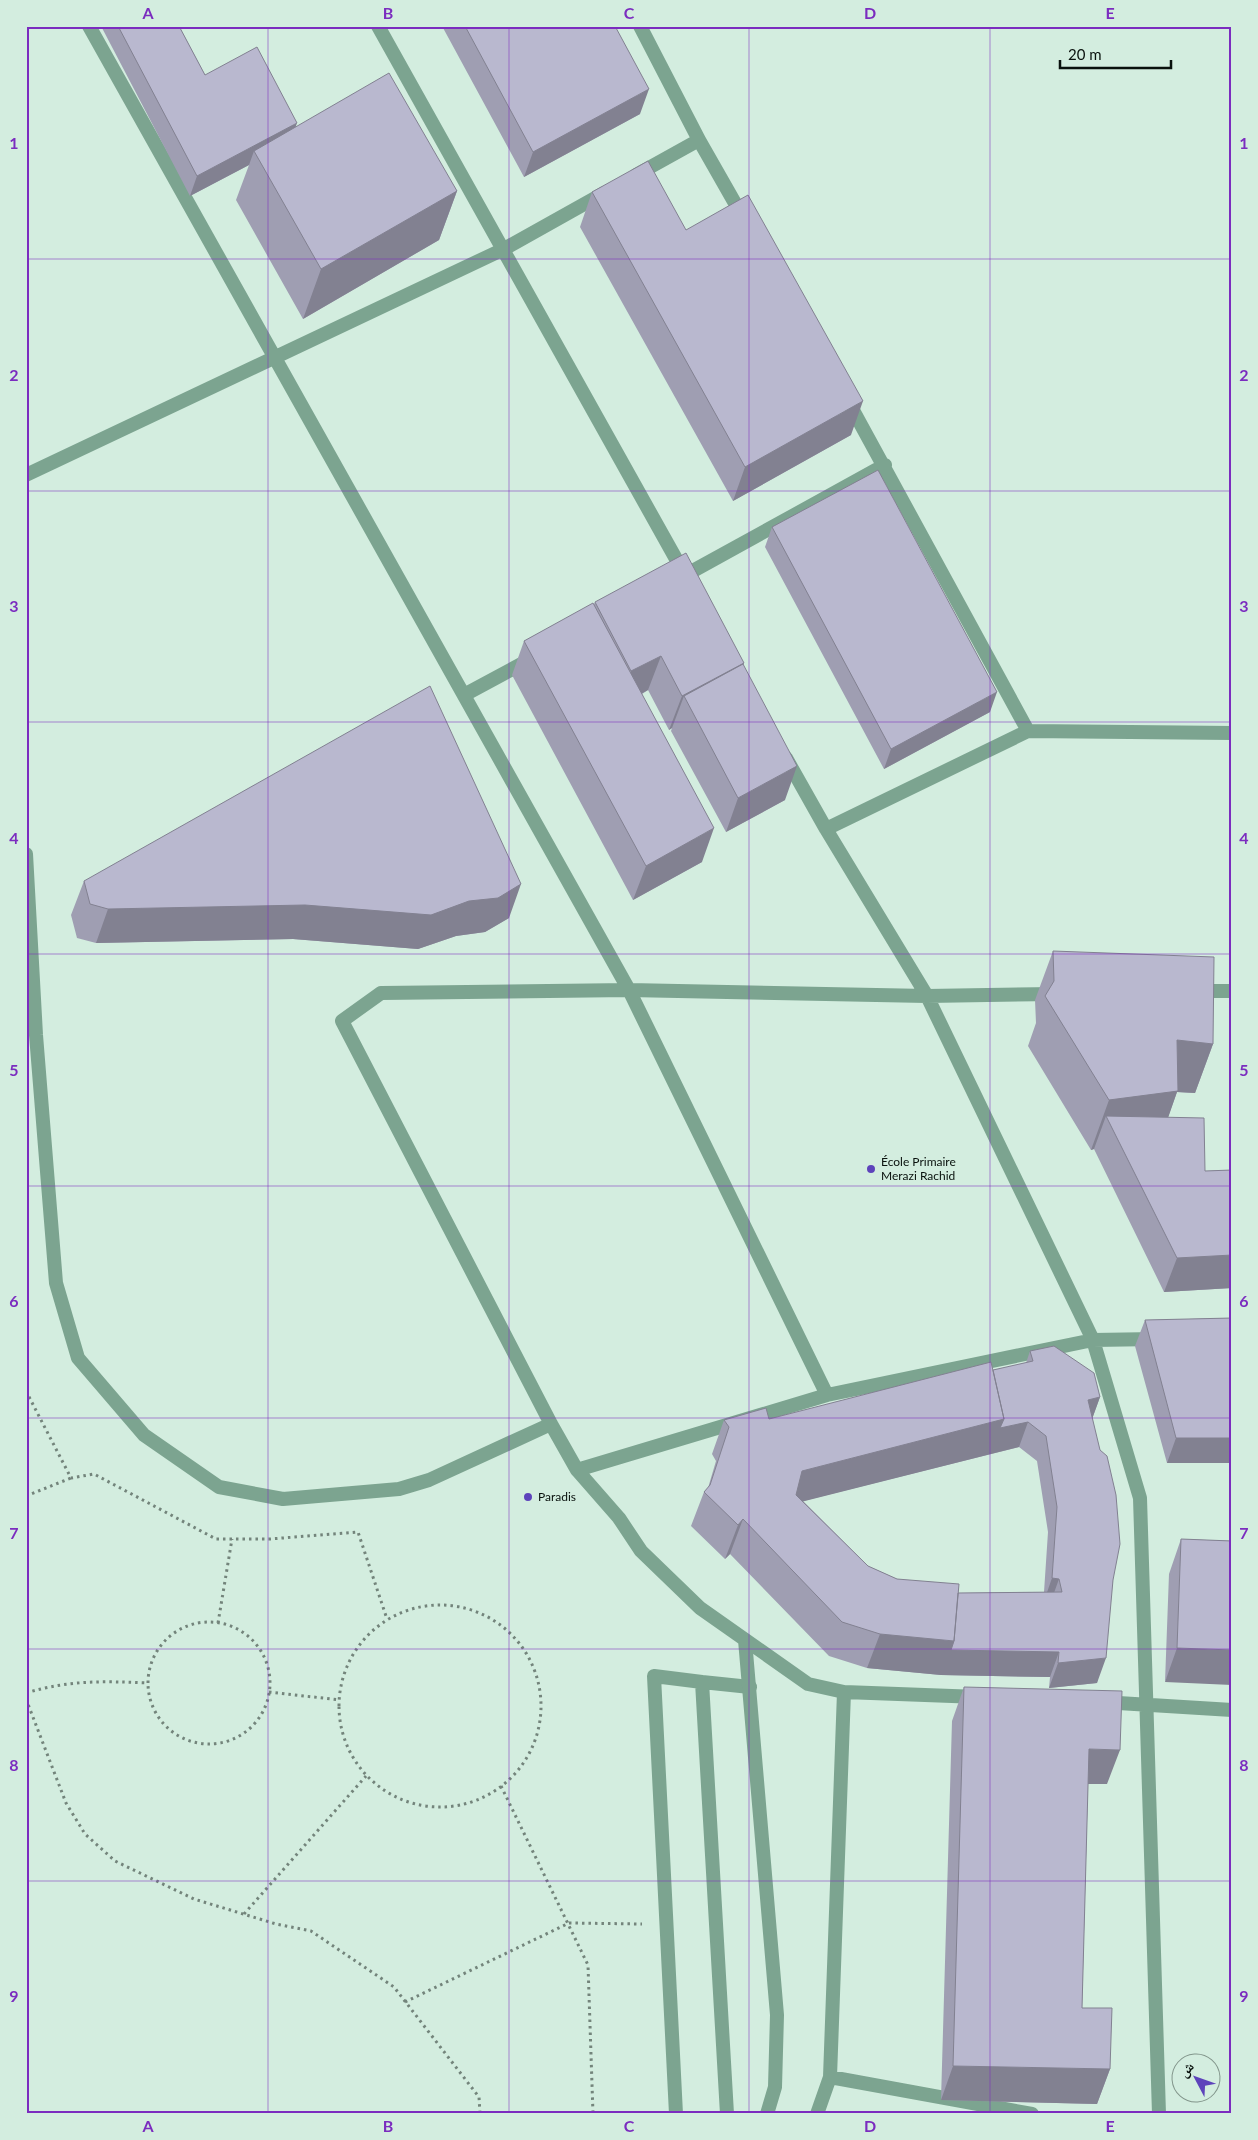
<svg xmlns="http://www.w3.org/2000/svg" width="1258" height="2140" viewBox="0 0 1258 2140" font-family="Lato,'Noto Naskh Arabic',sans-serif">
<rect width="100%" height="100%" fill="#d3eddf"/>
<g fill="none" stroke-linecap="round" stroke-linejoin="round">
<path stroke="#73847b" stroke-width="3" stroke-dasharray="2.5 4" stroke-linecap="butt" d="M26,1391L71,1478L94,1474L216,1539H270L358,1532L387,1619
M26,1496L71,1478
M339 1706a101 101 0 1 1 202 0a101 101 0 1 1-202 0Z
M148 1683a61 61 0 1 1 122 0a61 61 0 1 1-122 0Z
M218,1623L232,1539
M269,1692L340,1700
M26,1693C69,1680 104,1681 148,1683
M26,1699L66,1803L85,1834L115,1861L194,1899L276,1924L311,1931L394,1987L479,2097L480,2114
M501,1786L588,1965L593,2114
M244,1914L366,1776
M405,2002L569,1923L642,1924"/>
<path stroke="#7ca490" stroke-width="14" d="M676,2114L654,1676L702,1682
M727,2114L702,1682L750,1687"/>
<path stroke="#7ca490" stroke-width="14" d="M89,26L629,990L827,1395
M378,26L685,575
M640,26L699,140L744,219
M636,175L699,140
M848,401L1028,731L1232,733
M26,475L504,249L604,193
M680,578L885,465
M464,695L529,660
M786,758L826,829L927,996L1093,1340L1140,1498L1159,2114
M826,829L1028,731
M26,854L36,1035L56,1283L78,1358L144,1435L219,1487L283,1499L399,1489L429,1480L551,1424
M1196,991H1232
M1055,994L927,996L629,990L381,993L342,1021L551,1424L577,1470L827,1395L1093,1340L1156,1339
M577,1470L619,1518L641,1551L700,1608L808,1684L844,1692L979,1697
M745,1640L777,2015L775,2087L767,2114
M1102,1702L1232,1710
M830,2077L844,1692
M817,2114L830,2077L1032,2114"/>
</g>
<path fill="#9f9eb2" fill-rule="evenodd" d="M101,26H179L205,75L296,127L457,191L439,240L303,319L236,200L249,165L190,196Z
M442,26H615L640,114L524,177Z
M592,192L686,230L851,435L733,501L580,227Z
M772,527L990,712L884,769L765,547Z
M595,602L744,663L743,664L785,800L726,832L671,731L672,728L669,730L648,690L642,694L702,862L633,900L512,675L524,641L594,604Z
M84,881L509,918L485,932L456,936L418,949L293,939L96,943L77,938L71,915Z
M1053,951L1213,1044L1195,1093L1177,1092L1168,1117L1205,1171L1232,1170V1288L1164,1292L1094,1149L1091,1150L1028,1046L1036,1023L1035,1000Z
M1232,1318V1463H1167L1135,1346L1145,1320Z
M1030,1351L1100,1397L1092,1419L1113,1580L1097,1683L1049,1688L1050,1677L941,1675L867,1668L829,1656L730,1554L725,1559L691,1526L704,1492L708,1488L716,1461L712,1454L724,1420L769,1419L1026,1363ZM1019,1447L1037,1461L1048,1532L1044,1592L958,1593L897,1579L868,1566L803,1501Z
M1181,1539L1232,1541L1165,1682L1169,1574Z
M964,1687L1107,1784H1088L1082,2008L1110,2069L1097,2104L941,2100L952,1721Z"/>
<path fill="#828191" d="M649,89L640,114L524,177L533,152Z
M297,123L290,143L254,151L249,165L190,196L197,176Z
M457,191L439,240L303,319L321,269Z
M863,401L851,435L733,501L745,467Z
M661,656L648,690L619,706L631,671Z
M744,663L731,697L684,696L672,728L669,730L682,696Z
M997,692L990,712L884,769L891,749Z
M797,766L785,800L726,832L738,798Z
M714,828L702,862L633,900L646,866Z
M521,884L509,918L485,932L456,936L418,949L293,939L96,943L108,909L469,901Z
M1177,1040L1213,1044L1195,1093L1177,1092L1160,1141L1106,1116L1094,1149L1091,1150L1109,1100Z
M1232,1255V1288L1164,1292L1177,1258Z
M1100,1397L1091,1422L1088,1400Z
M1004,1419L1028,1422L1019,1447L991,1454L789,1505L802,1471Z
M1176,1438H1232V1463H1167Z
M743,1519L730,1554L725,1559L738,1525Z
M1052,1578L1059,1579L1050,1604H1043Z
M880,1634L954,1641L1059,1652L1050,1677L941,1675L867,1668Z
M1177,1648L1232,1650V1685L1165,1682Z
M1106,1658L1097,1683L1049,1688L1058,1663Z
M1089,1749L1120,1750L1107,1784H1077Z
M953,2066L1110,2069L1097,2104L941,2100Z"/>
<path fill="#b9b8cf" stroke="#828191" d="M118,26H179L205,75L257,47L297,123L197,176Z
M465,26H615L649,89L533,152Z
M389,73L457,191L321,269L254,151Z
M648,161L686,230L748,195L863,401L745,467L592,192Z
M878,470L997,692L891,749L772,527Z
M686,553L744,663L682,696L661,656L631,671L595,602Z
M593,603L714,828L646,866L524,641Z
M743,664L797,766L738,798L684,696Z
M430,686L521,884L498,898L469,901L431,915L305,905L108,909L90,904L84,881Z
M1053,951L1214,957L1213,1044L1177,1040L1178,1091L1109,1100L1045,996L1054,981Z
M1106,1116L1204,1118L1205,1171L1232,1170V1255L1177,1258Z
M1232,1318V1438H1176L1145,1320Z
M1054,1346L1094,1373L1100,1397L1088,1400L1100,1450L1107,1456L1116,1495L1120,1544L1113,1580L1106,1658L1058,1663L1059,1652L951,1650L954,1641L958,1593L1062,1592L1059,1579L1052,1578L1057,1507L1046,1436L1028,1422L1000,1428L1004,1419L993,1370L1033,1361L1030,1351Z
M991,1362L1004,1419L802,1471L796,1495L868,1566L897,1579L959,1584L954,1641L880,1634L842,1622L743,1519L738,1525L704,1492L710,1485L729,1427L724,1420L766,1408L769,1419Z
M1181,1539L1232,1541V1650L1177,1648Z
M964,1687L1122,1691L1120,1750L1089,1749L1082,2008H1112L1110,2069L953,2066Z"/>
<path fill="none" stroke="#7b2cbf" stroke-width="1" stroke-opacity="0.55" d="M268,26V2114M509,26V2114M749,26V2114M990,26V2114M26,259H1232M26,491H1232M26,722H1232M26,954H1232M26,1186H1232M26,1418H1232M26,1649H1232M26,1881H1232"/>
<g fill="#5d43bb" stroke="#d3eddf" stroke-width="2">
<circle cx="871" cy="1169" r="5"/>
<circle cx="528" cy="1497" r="5"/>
</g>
<g text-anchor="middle" stroke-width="4" stroke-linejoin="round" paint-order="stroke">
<g font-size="12" fill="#09110d" stroke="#d3eddf" text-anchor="start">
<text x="881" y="1166">École Primaire<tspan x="881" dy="14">Merazi Rachid</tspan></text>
<text x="538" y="1501">Paradis</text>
</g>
</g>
<rect width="1258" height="2140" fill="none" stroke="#d3eddf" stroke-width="55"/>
<g transform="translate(1196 2078) rotate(311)"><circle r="24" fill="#d3eddf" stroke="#82958b"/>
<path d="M0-4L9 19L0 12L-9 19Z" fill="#5d43bb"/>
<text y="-8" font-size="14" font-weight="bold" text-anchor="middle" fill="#09110d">ش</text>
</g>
<path d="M1060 60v8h111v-8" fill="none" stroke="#09110d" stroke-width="2.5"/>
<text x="1068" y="60" font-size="15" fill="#09110d" stroke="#d3eddf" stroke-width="4" paint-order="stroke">20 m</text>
<rect x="28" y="28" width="1202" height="2084" fill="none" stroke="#7b2cbf" stroke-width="2"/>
<g font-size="16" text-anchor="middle" font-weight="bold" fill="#7b2cbf">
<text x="148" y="19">A</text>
<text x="388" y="19">B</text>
<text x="629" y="19">C</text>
<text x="870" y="19">D</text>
<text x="1110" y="19">E</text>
<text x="14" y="149">1</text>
<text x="1244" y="149">1</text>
<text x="14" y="381">2</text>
<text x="1244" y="381">2</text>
<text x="14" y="612">3</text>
<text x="1244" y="612">3</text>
<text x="14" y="844">4</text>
<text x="1244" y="844">4</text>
<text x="14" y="1076">5</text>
<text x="1244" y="1076">5</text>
<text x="14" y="1307">6</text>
<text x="1244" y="1307">6</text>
<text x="14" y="1539">7</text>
<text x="1244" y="1539">7</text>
<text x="14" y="1771">8</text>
<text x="1244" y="1771">8</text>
<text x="14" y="2002">9</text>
<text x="1244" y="2002">9</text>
<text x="148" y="2132">A</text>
<text x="388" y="2132">B</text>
<text x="629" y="2132">C</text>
<text x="870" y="2132">D</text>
<text x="1110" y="2132">E</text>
</g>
</svg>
